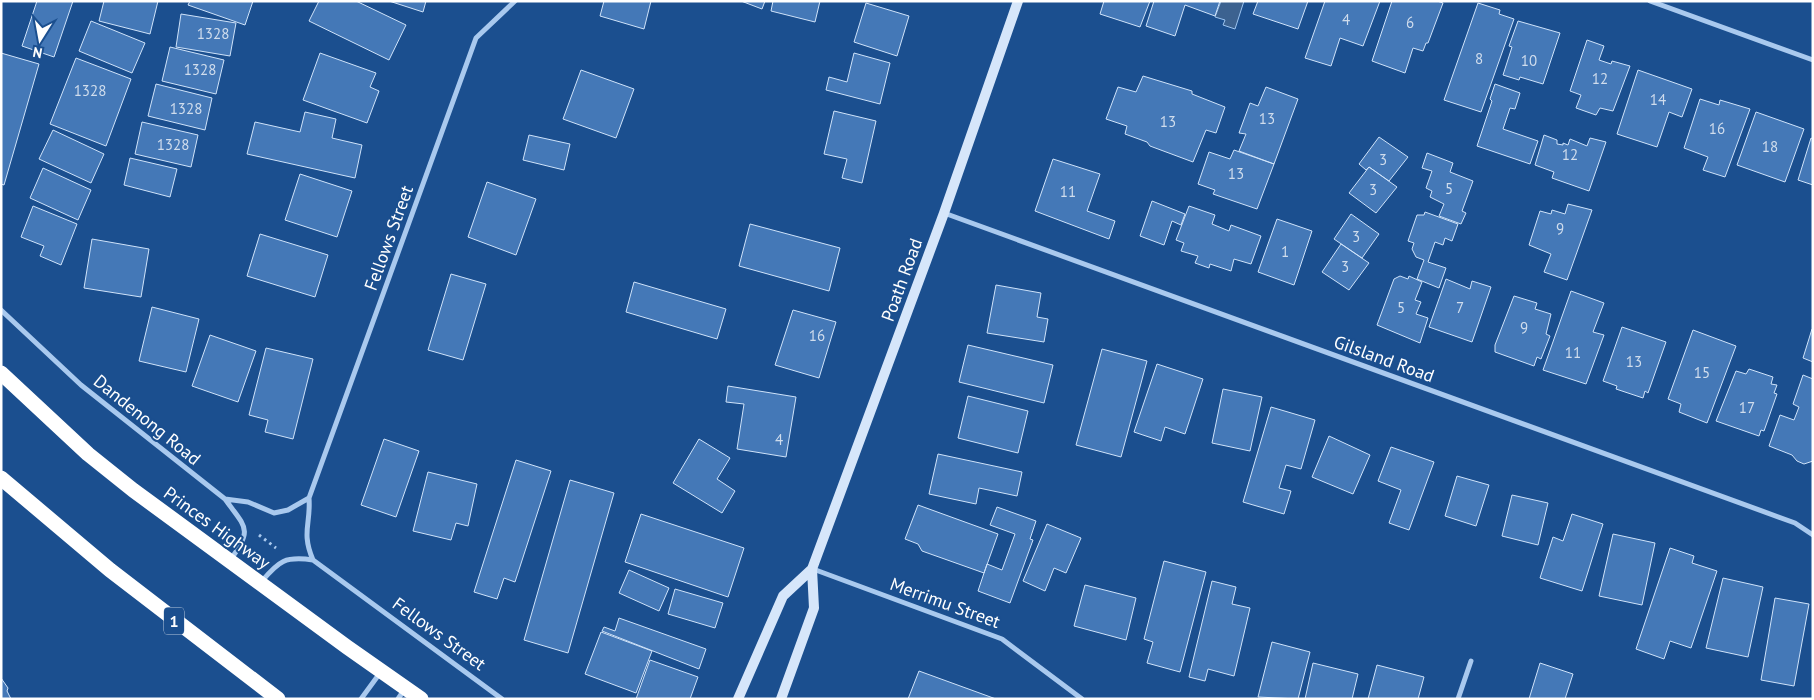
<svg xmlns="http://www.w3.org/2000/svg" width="1814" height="700" viewBox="0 0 1814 700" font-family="'PT Sans',sans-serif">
<rect width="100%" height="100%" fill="#1b4f8f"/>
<path fill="#3c6290" stroke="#9cc4f0" d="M1221,1H1244L1235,29L1223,25L1225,20L1215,17Z"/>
<path fill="#4478b7" stroke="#cfe3fa" d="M37,1H73L54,57L22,46Z
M104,1H158L150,34L99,21Z
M190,1H253L245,25L188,5Z
M319,1H356L406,25L389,60L309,21Z
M389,1H426L423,12Z
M604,1H651L644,29L600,16Z
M741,1H765L762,9Z
M773,1H820L815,22L771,11Z
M1104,1H1150L1140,27L1100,14Z
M1154,1H1220L1215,16L1185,5L1175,36L1146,26Z
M1258,1H1308L1298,29L1253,14Z
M1325,1H1380L1363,46L1340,38L1331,66L1305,58Z
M1392,1H1437L1443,3L1428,43H1426L1423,51L1413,48L1405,73L1372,61Z
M866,3L909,16L897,56L854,42Z
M1478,3L1500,10L1499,14L1514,19L1481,112L1444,100Z
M181,14L236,23L230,56L176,47Z
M91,21L145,43L132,73L79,51Z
M1518,21L1560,33L1543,84L1520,77L1519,80L1503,75L1512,47L1509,46Z
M1587,40L1604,46L1599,60L1611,64L1612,61L1630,66L1613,111L1600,108L1596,115L1576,108L1581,95L1570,91Z
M170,47L224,60L216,94L162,81Z
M1,53L39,64L4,185L1,184Z
M320,53L376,73L370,87L379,91L367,123L303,100Z
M854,53L890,63L880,104L826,90L829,77L847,82Z
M76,58L131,79L106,146L50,124Z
M581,70L634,89L616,138L563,119Z
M1638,70L1692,89L1682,117L1669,112L1657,147L1617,134Z
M1143,76L1192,91V94L1225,107L1216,133L1206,130L1193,162L1150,146L1147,142L1125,134L1127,126L1106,119L1118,87L1136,92Z
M156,84L212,98L205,130L148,116Z
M1495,84L1520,93L1515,109L1510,108L1503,129L1538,141L1530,164L1477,146L1492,101L1490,99Z
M1266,87L1298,99L1274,164L1239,151L1246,134L1239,133L1250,103L1258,106Z
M1700,99L1719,105L1720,100L1750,109L1725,177L1703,170L1708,157L1684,148Z
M834,111L876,121L862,183L842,178L847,159L824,154Z
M305,112L336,119L332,138L362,145L355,178L247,154L255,122L300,132Z
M1756,112L1804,129L1785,182L1737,165Z
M142,122L198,135L191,167L135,154Z
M53,130L104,154L91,183L39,159Z
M529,135L570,144L564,170L523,160Z
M1544,135L1557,140V144L1563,145V143L1568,145L1570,139L1587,146L1590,138L1606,142L1589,191L1552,178L1554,172L1535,165Z
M1379,137L1408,157L1389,181L1369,167L1366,170L1359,164Z
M1811,138L1813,139V185L1798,180Z
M1234,150L1274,164L1257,209L1213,194L1215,190L1198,184L1209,152L1230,159Z
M1427,153L1453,163L1450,172L1473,181L1462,211L1466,213L1461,224L1439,216L1444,204L1430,197L1432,191L1426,188L1432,171L1422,168Z
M130,158L177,169L170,197L124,185Z
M1053,159L1100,174L1087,211L1115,221L1109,239L1035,211Z
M1369,167L1397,187L1376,213L1349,193Z
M43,168L91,190L78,220L30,198Z
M300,174L352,191L337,237L285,220Z
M487,182L536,199L516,255L468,237Z
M1152,201L1185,214L1181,225L1172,221L1164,245L1140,236Z
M1568,204L1592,210L1567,280L1544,272L1551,254L1529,245L1540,211L1551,214L1552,210L1565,214Z
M33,206L77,224L61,265L40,256L44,246L21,237Z
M1189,206L1215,215L1212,224L1229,231L1231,225L1261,236L1251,264L1234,259L1231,271L1210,264L1209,268L1195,263L1198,256L1181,251L1184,243L1176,240Z
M1425,212L1458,224L1452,241L1445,238L1443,245L1435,242L1428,262L1446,268L1439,288L1417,279L1424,260L1416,257L1412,249L1414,243L1408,241L1417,215H1424Z
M1351,214L1379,234L1362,258L1334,239Z
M1277,219L1312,231L1294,285L1258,272Z
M750,224L840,248L829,291L739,266Z
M260,234L328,255L315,297L247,276Z
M92,239L149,249L141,297L84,288Z
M1341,244L1369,263L1349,290L1322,272Z
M451,274L486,284L463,360L428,350Z
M1400,276L1408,279L1409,276L1422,282L1415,300L1421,302L1416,314L1428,318L1420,343L1377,325L1394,279Z
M1446,279L1470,289L1472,281L1491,287L1472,342L1429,327Z
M634,282L726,309L717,339L626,312Z
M996,285L1041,293L1037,317L1048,319L1044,342L987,333Z
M1571,291L1604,303L1593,332L1604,335L1586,384L1543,370Z
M1514,296L1537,303L1535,309L1551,314L1546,334L1550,336L1541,359L1537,357L1534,366L1495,352V345Z
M152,307L199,319L186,372L139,361Z
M793,310L836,322L819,378L775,365Z
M1622,327L1666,342L1648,393L1645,391L1643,398L1616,389L1617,386L1603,381Z
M1812,329H1813V362L1803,358Z
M1693,330L1736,346L1707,423L1679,412L1681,404L1668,399Z
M210,335L256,351L238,402L192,386Z
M968,345L1053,365L1044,403L959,382Z
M266,348L313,359L293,439L265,432L268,420L249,415Z
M1102,349L1147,361L1121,457L1076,445Z
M1157,364L1203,379L1185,434L1165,427L1161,441L1134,432Z
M1749,369L1773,377L1771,384L1777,385L1774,393L1777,394L1764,431L1761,430L1759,436L1716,421L1736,371L1746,374Z
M1803,375L1813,379V461L1804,464L1797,461L1792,455L1769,446L1780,415L1794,420L1799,407L1793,404Z
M728,386L796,397L786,457L737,449L744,404L726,402Z
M1223,389L1262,397L1250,451L1212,443Z
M968,396L1028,411L1018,453L958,438Z
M1271,407L1315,420L1301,469L1286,465L1279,488L1291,491L1284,514L1243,502Z
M1329,436L1370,455L1353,494L1312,477Z
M384,439L419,451L396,517L361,505Z
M699,439L730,458L717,479L735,491L722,513L673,483Z
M1391,447L1434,462L1409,530L1389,523L1401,490L1378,481Z
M938,454L1022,472L1017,496L979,488L976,504L929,494Z
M516,460L551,471L515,582L504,578L497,599L474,592Z
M428,472L477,484L468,526L456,523L451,540L413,531Z
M1457,476L1489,485L1476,526L1445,516Z
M570,480L614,493L568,653L524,640Z
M1512,495L1548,503L1538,545L1502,536Z
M918,505L998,534L984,573L922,551L918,544L905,539Z
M997,507L1036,521L1030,539L1033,540L1010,603L978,591L987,564L1002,570L1015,534L990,525Z
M641,514L744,548L728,597L625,562Z
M1572,514L1603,524L1582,591L1540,578L1553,537L1563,541Z
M1047,524L1081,538L1066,573L1054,568L1045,591L1023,581Z
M1613,534L1655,543L1642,605L1599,596Z
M1670,548L1694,556L1692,563L1717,571L1691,648L1670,641L1664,659L1636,649Z
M1164,561L1206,572L1180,672L1147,663L1153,642L1144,639Z
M629,570L669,588L659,611L619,593Z
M1723,578L1763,587L1748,657L1706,648Z
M1212,581L1236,587L1232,604L1250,608L1234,676L1208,669L1205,681L1189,677Z
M1085,585L1136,598L1126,640L1074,626Z
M675,589L723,603L715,628L668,614Z
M1775,598L1809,604L1794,686L1761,680Z
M619,618L706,649L699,669L602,631L604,627L615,631Z
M601,632L652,651L636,693L585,674Z
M1272,642L1310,652L1298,699L1258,697Z
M650,660L698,677L690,699H636Z
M1313,663L1358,674L1352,699H1305Z
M1540,663L1573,674L1565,699H1529Z
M1377,665L1424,677L1418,699H1368Z
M919,671L996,699H908Z
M1,678L8,688L7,691L11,699H1Z"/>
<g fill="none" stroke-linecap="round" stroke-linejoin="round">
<path stroke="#a9c9ee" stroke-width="3" stroke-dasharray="2.5 4" stroke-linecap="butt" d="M259,535L276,548"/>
<path stroke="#a9c9ee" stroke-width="5" d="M1650,1L1813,60
M944,213L1795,523L1813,535
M1,310L81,385L225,499C245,527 254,529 230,560
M225,499L248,502L274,513L288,510L309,498
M813,569L1002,639L1082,699
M262,581C279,561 285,556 313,560
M361,699L380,673
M398,699L404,690
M502,699L313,560C301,532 311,524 309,498L476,38L515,1
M1458,699L1471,661"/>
<path stroke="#d6e6fa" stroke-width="10" d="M738,699L783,596L812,569
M781,699L814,608L812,569L944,213L1018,1"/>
<path stroke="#fff" stroke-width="15" d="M1,373L88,454L133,490L347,647L421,699
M1,478L110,570L278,699"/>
</g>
<g text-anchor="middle" stroke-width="4" stroke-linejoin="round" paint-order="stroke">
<g font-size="15" fill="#d0dded">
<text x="1346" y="25">4</text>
<text x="1410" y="28">6</text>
<text x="213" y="39">1328</text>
<text x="1479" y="64">8</text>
<text x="1529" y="66">10</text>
<text x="200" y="75">1328</text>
<text x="1600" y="84">12</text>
<text x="90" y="96">1328</text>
<text x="1658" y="105">14</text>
<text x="186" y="114">1328</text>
<text x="1267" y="124">13</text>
<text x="1168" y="127">13</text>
<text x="1717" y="134">16</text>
<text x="173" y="150">1328</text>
<text x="1770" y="152">18</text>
<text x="1570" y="160">12</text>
<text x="1383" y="165">3</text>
<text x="1236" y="179">13</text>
<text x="1449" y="194">5</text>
<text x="1373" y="195">3</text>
<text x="1068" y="197">11</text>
<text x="1560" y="234">9</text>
<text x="1356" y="242">3</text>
<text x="1285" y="257">1</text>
<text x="1345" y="272">3</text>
<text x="1401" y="313">5</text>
<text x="1460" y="313">7</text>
<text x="1524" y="333">9</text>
<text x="817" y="341">16</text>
<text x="1573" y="358">11</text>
<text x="1634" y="367">13</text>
<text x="1702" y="378">15</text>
<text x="1747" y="413">17</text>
<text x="779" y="445">4</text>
</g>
<rect fill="#1b4f8f" stroke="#bbcadd" stroke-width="1" x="164" y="607.5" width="20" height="27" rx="4"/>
<g font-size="16" font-weight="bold" fill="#fff">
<text x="174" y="627">1</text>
</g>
<g font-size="18" fill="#fff" stroke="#1b4f8f">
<text transform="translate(389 238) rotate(-70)" y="6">Fellows Street</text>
<text transform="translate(902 280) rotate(-70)" y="6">Poath Road</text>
<text transform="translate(1384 359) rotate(20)" y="6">Gilsland Road</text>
<text transform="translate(147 420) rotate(39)" y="6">Dandenong Road</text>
<text transform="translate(217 528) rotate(36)" y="6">Princes Highway</text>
<text transform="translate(945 603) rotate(20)" y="6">Merrimu Street</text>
<text transform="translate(439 634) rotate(36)" y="6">Fellows Street</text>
</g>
</g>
<rect width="1814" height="700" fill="none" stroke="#ffffff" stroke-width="5"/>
<g transform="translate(40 40) rotate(191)" stroke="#1b4f8f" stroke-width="4" paint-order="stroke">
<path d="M0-4L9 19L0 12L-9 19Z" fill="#ffffff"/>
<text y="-8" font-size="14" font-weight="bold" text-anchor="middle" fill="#ffffff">N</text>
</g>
</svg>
